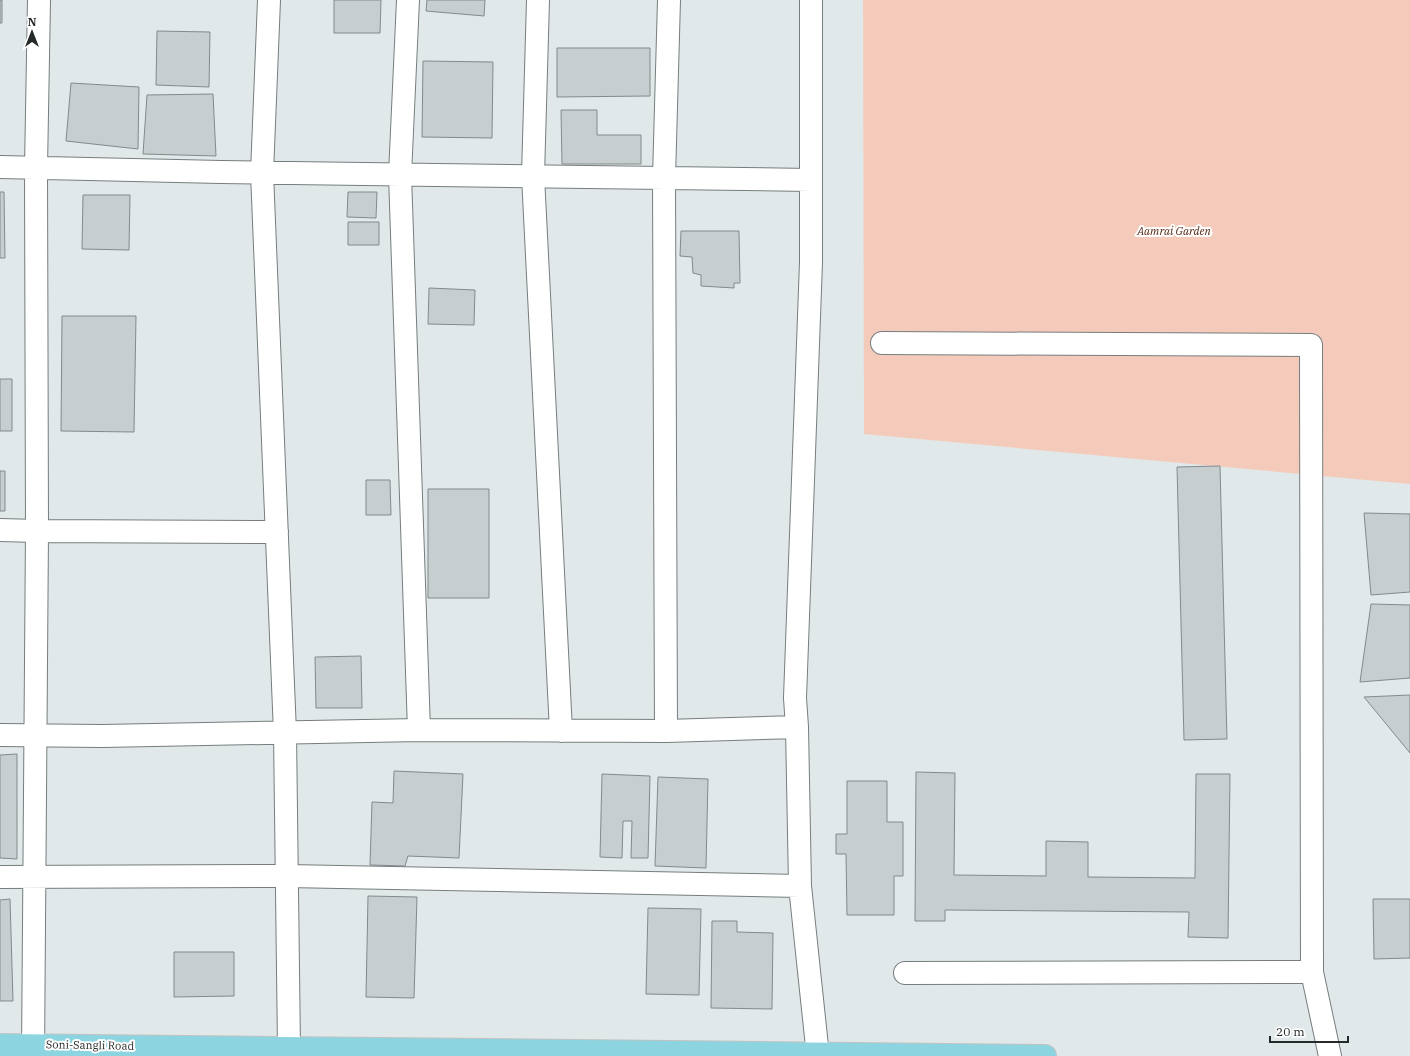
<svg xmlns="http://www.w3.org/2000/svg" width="1410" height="1056" viewBox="0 0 1410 1056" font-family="'IBM Plex Serif',serif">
<rect width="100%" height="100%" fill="#e1e8e9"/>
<path fill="#f4cbbb" d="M863,0H1410V484L864,434Z"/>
<path fill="#c7ced0" stroke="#838a8b" d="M0,0H2V23H0Z
M334,0H381L380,33H334Z
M427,0H485L484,16L426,11Z
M157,31L210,32L209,87L156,85Z
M557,48H650V96L557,97Z
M423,61L493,62L492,138L422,137Z
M71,83L139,87L138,149L66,141Z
M213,94L216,156L143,154L147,95Z
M561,110H597V135H641V164H562Z
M0,192H4L5,258H0Z
M348,192H377L376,218L347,217Z
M83,195H130L129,250L82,249Z
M348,222H379V245H348Z
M681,231H739L740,283H734V288L701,286V275L693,273L692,257L680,256Z
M429,288L475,290L474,325L428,324Z
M62,316H136L134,432L61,431Z
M0,379H12V431H0Z
M1220,466L1227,739L1184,740L1177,467Z
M0,471H5V511H0Z
M366,480H390L391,515H366Z
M428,489H489V598H428Z
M1364,513L1410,514V592L1371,595Z
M1371,604L1410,605V678L1360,682Z
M361,656L362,708H316L315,657Z
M1410,695V753L1364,697Z
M17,754V859L0,858V755Z
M394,771L463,774L459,858L408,856L405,866L370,865L372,802L393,803Z
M916,772L955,773L954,875L1046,876V841L1088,842V877L1195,878L1196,774H1230L1228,938L1188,937L1189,912L945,910V921H915Z
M602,774L650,776L648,858H631L632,821H623L622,858L600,857Z
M658,777L708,779L706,868L655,866Z
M847,781H887V822H903V876H894V915H847L846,854H836V834H847Z
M368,896L417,897L414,998L366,997Z
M10,899L13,1001H0V900Z
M1373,899H1410V958L1374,959Z
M648,908L701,909L699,995L646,994Z
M712,921H737V932L773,933L772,1009L711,1008Z
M174,952H234V996L174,997Z"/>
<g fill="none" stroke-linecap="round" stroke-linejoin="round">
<defs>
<path id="street" d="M39,0L36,168L37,531L277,532
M269,0L262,173L285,733L289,1048
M408,0L400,175L419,730
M538,0L533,176L561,731
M811,0V262L795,698L797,727L800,886L818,1056
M0,167L221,172L811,180
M882,343L1311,345L1312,972L1330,1056
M0,530L37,531L33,1056
M666,731L664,178L669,0
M0,735L102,736L419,730L666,731L797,727
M0,877L287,876L800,886
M905,973L1312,972"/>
<path id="primary" d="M0,1045L1045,1056"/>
</defs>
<use href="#street" stroke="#777d7e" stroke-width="24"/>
<use href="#primary" stroke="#c2c3c3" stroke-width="24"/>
<use href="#street" stroke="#fff" stroke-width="22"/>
<use href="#primary" stroke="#8cd4df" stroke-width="22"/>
</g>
<g text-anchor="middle" stroke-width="4" stroke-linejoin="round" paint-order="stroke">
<g font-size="11" font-style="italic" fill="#4d1f09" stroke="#fff">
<text x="1174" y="235">Aamrai Garden</text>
</g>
<g font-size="11" fill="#262929" stroke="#fff">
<text transform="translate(90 1045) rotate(1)" y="4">Soni-Sangli Road</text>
</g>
</g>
<g transform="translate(32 32)" stroke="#ffffff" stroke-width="3" paint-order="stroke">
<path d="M0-3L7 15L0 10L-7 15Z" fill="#262929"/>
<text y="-6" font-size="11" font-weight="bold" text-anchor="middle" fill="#262929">N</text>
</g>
<path d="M1270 1036v6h78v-6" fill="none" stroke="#262929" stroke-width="2"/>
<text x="1276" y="1036" font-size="12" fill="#262929" stroke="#ffffff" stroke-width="3" paint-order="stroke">20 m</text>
</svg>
